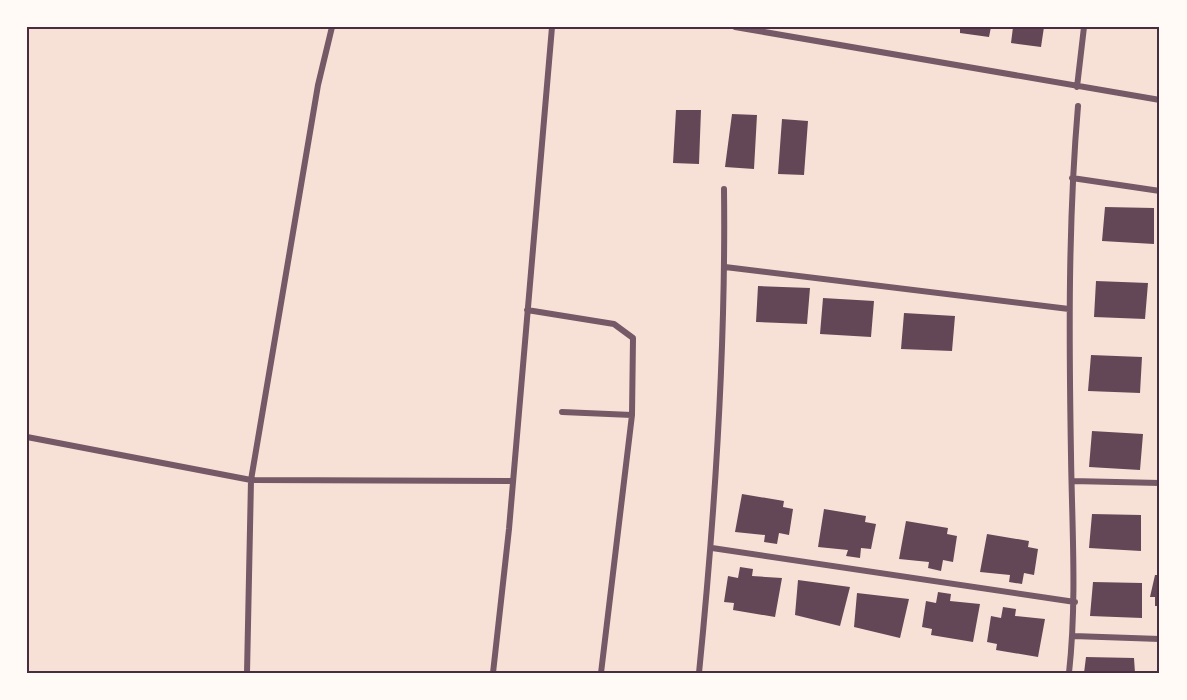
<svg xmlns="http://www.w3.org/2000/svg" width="1187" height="700" viewBox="0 0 1187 700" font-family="'Asap Condensed',sans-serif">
<rect width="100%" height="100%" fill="#f7e1d7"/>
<path fill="#644757" d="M960,27H991L989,37L960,33Z
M1013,27H1044L1041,47L1011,43Z
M676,110H701L699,164L673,163Z
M732,114L757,115L754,169L725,167Z
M782,119L808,121L804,175L778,174Z
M1105,207L1154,208V244L1102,241Z
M1096,281L1148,283L1145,319L1094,317Z
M758,286L810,288L807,324L756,322Z
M823,298L874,301L871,337L820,334Z
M904,313L955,316L952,351L901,349Z
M1091,355L1142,357L1140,393L1088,391Z
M1092,431L1143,434L1140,470L1089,467Z
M742,494L784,501L783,507L793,509L789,535L779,533L777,544L764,542L765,535L735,532Z
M824,509L866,516L865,522L876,524L871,549L861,548L860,558L846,556L848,550L818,547Z
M1092,514L1141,515V551L1089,548Z
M906,521L948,528L947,534L957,536L953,562L943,560L941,571L928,568L929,562L899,559Z
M987,534L1029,541L1028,547L1038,549L1034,575L1024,573L1022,584L1009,582L1010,575L980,572Z
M740,567L753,569L752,576L782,578L775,617L733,610L734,603L724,602L728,576L738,578Z
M1155,575H1160V606H1155V597H1150Z
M798,580L850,587L840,626L795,615Z
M1093,582L1142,583V618L1090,616Z
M938,592L951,594L950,601L980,604L973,642L931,635L932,629L922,627L926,601L936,603Z
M857,593L909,599L900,638L854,627Z
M1003,607L1016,609L1015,616L1045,619L1038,657L996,650L997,644L987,642L991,616L1001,618Z
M1086,657L1134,658L1135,673H1084Z"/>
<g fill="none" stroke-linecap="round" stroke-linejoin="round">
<path stroke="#755966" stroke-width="6" d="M735,27L1160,100
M1077,87L1084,27
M1072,178L1160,191
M725,267L1069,309
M527,310L614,324L633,338L632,415L601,673
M562,412L632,415
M27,437L251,480L513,481
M1072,481L1160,483
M712,548L1075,602
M1073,636L1160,639
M247,673L251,480L318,85L332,27
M493,673L509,529L552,27
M699,673C715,513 726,351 724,189
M1069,673C1077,600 1072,528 1071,455C1069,339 1068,223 1078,106"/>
</g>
<rect width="1187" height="700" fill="none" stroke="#fffaf5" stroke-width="57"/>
<rect x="28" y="28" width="1130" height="644" fill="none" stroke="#4a2c40" stroke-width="2"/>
</svg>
